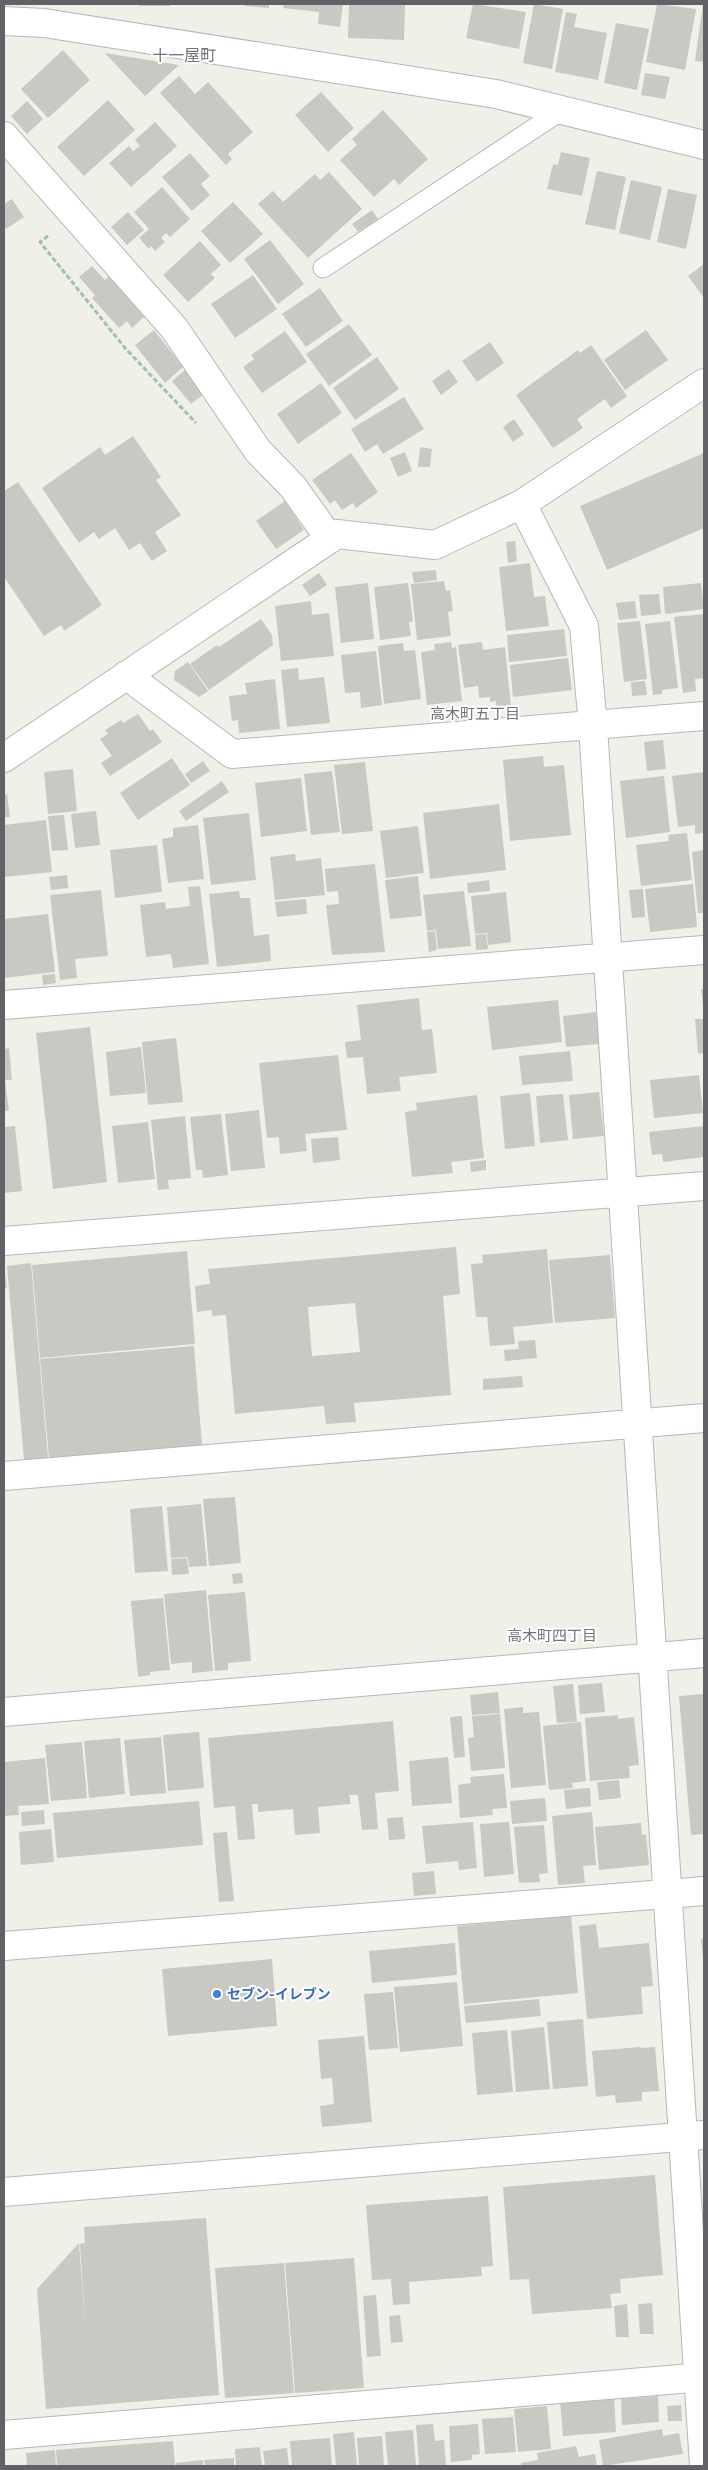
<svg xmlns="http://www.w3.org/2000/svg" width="708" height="2470" viewBox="0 0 708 2470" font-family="Figtree,'Noto Sans JP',sans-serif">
<rect width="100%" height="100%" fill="#f0efe8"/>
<path fill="#c9c9c3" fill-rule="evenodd" d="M139,4H170V6H139Z
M245,4H269V8L245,6Z
M284,4H343L340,27L318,24L319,12L283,8Z
M349,4H405L404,40L348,38Z
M473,4L526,12L519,49L466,38Z
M534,4L563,9L552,69L523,63Z
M657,4L696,9L685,70L646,62Z
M703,4H704V62L695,61Z
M566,12L577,14L574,27L607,33L598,80L555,72Z
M616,23L649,29L637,90L604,83Z
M63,50L90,80L48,118L21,89Z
M105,53L179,65L145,96Z
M645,73L670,77L665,99L641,95Z
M179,76L195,94L208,82L253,132L228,154L232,159L226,165L160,93Z
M321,92L354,128L328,152L295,115Z
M108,100L135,130L84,176L57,147Z
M27,101L43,119L27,134L11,116Z
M383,110L428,159L399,185L394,179L374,197L340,160L357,145L352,139Z
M155,122L177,146L131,187L109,163L129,146L133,151L140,146L135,140Z
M561,152L590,158L582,196L547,189L553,164L558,165Z
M190,153L210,176L201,184L210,195L192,211L162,177Z
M597,171L626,177L615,230L585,224Z
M329,172L362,209L308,258L258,204L273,191L283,202L315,174L320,180Z
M631,180L662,187L650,240L619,233Z
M162,187L190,219L170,237L166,233L161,238L165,242L155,251L151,246L149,249L139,238L149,229L134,212Z
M668,189L697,195L686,249L657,242Z
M12,199L24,217L6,229L4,226V204Z
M233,202L263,234L230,263L201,231Z
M372,210L378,219L358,232L352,224Z
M128,212L144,230L127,245L111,227Z
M270,240L304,284L278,304L244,259Z
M200,241L221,265L211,274L215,278L188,302L163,275Z
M704,264V298L688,276Z
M92,266L105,280L110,275L146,315L132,328L127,321L119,328L92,298L95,295L79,277Z
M253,275L277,309L235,338L211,304Z
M320,288L343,321L306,347L282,314Z
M349,324L372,355L329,386L306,354Z
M154,330L183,367L165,383L135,345Z
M646,330L668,360L625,390L604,360Z
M285,331L307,362L262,393L243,367L254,359L251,355Z
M490,342L504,363L477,382L462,361Z
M591,345L627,396L611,408L605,399L577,419L583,428L553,448L516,395L578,350L580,353Z
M377,357L399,389L355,420L333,388Z
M449,369L458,382L441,395L432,381Z
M185,370L204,394L191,404L172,381Z
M321,383L342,413L298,444L277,414Z
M404,397L424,429L383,454L377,444L365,452L351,429Z
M514,419L524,434L513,442L503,427Z
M133,436L161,477L156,480L181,515L155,532L167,551L152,561L140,543L129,550L115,528L99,539L94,532L79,543L42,488L100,447L105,455Z
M420,447L432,449L430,467H418Z
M405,452L412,471L398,477L390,458Z
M351,453L378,492L356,508L353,503L342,510L335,500L330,504L312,480Z
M704,453V528L607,570L580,506Z
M18,482L102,605L64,631L61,625L44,636L4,577V491Z
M285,501L304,530L276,549L256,521Z
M515,541L517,561L508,563L506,542Z
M530,563L534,597L545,596L549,626L506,631L499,567Z
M436,570L437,580L414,583L412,572Z
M319,573L327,585L310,596L302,585Z
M444,581L446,591L450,590L453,611L448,612L451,636L417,640L411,584Z
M368,583L374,639L341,643L335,587Z
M408,583L413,622H409L411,636L380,640L374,587Z
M701,583L704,609L665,614L663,587Z
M659,594L661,614L641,616L639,595Z
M311,601L312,615L329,613L334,656L281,661L275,606Z
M635,601L637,618L619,620L616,603Z
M704,614V678L695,679L696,691L683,693L674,617Z
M261,619L272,635L273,645L209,690L190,664L217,645L219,647Z
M640,621L647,679L624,682L617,623Z
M670,621L678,688L662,690V694L653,695L645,624Z
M564,629L567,656L509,662L507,635Z
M451,642L452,648L456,647L462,701L427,705L421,652L435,650L434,644Z
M482,642L483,650L505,647L511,706L496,707V701L490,702V697L479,698L478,686L464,688L458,645Z
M403,643L404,651L415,650L421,699L384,704L378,646Z
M376,651L382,705L361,708L360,692L345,693L341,655Z
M568,658L572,690L513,697L510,665Z
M188,662L208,691L199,697L174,680L175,671Z
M298,668L299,680L324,677L330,723L287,727L281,670Z
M275,679L280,729L239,733L238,720L232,721L229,696L247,694L245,683Z
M645,681L647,695L632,696L631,682Z
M138,714L150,731L153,729L162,742L110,776L101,763L112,756L100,739L108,734L105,730L121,720L123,723Z
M663,740L666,769L647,771L644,742Z
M543,756L544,767L564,765L571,835L510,841L503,760Z
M172,758L190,785L138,820L120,793Z
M203,761L210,771L191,783L185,774Z
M365,762L373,831L342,834L334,765Z
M73,769L77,811L48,814L44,772Z
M332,771L340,832L311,835L304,774Z
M704,772V833L695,834V825L678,827L672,776Z
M664,776L670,832L626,838L620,781Z
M301,778L307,831L261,837L255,783Z
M222,781L229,792L186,821L179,811Z
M7,794L10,817H4V795Z
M499,804L506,870L430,879L423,813Z
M96,811L100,845L75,848L71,814Z
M249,813L256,880L211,885L203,818Z
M64,815L68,850L52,851L48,816Z
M46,820L52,872L4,877V825Z
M198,825L204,879L168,883L162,839L173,837V828Z
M418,826L424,873L386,878L380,831Z
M687,833L692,880L641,886L636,845L669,841L668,835Z
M157,845L162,892L115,898L110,850Z
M704,850V913H698L692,852Z
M295,854L296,861L321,858L325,895L275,900L270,857Z
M375,864L385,952L332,955L326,905L339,904L338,891L327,892L325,869Z
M67,875L68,888L51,890L49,877Z
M418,876L422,916L390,919L385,880Z
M489,880L490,891L468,893L467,883Z
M693,884L697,927L650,932L645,889Z
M200,886L209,964L173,968L171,954L146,957L140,905L165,902L166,909L190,906L188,887Z
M643,889L645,917L632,918L629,890Z
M101,890L108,956L75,959L77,978L60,980L50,895Z
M239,891L240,898H250L254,936L269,934L271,961L217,967L209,894Z
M464,891L471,946L438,949L436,930L427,931L423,895Z
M506,892L511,942L488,945L487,934L489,933L475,934L471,896Z
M306,899L307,914L277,917L275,902Z
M48,914L55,972L4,978V919Z
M435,931L437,950L429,952L427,932Z
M486,934L488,949L476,950L475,935Z
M55,974L56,983L43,985L42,975Z
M701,989H704V1006H703Z
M419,998L422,1030L432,1029L437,1073L399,1077L401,1091L367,1094L363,1057L347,1058L345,1042L361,1040L357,1005Z
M558,1000L562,1042L492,1050L487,1007Z
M596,1012L599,1044L566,1047L563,1016Z
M695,1019H704V1053L698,1054Z
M90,1027L107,1182L53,1189L36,1033Z
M176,1038L183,1102L148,1105L142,1042Z
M141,1047L146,1093L110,1096L106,1052Z
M9,1048L12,1080H5L9,1111H4V1049Z
M570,1051L573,1081L522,1085L519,1056Z
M338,1055L347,1130L305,1134L307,1151L280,1154L279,1137L267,1138L259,1063Z
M699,1075L703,1113L654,1118L650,1080Z
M599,1092L604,1136L573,1139L569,1095Z
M530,1093L535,1146L505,1149L500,1096Z
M563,1094L568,1140L540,1143L536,1096Z
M477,1095L484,1158L451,1162L453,1173L412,1177L405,1112L417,1110L416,1103Z
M259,1110L265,1168L231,1171L225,1114Z
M221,1114L228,1175L203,1178L202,1170H196L190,1117Z
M185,1116L191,1178L168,1180L169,1189L158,1190L151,1120Z
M148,1122L155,1179L118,1183L112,1126Z
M15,1126L22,1191L4,1193V1127Z
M704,1126V1157L663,1162L662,1154L652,1155L649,1132Z
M338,1137L340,1160L313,1163L311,1139Z
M486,1160V1170L471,1172L470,1162Z
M456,1247L460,1294L443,1296L451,1395L354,1403L356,1422L326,1424L324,1406L235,1414L226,1315L212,1316V1310L197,1312L195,1286L210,1284L208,1269ZM355,1303L360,1352L312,1356L308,1307Z
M547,1249L553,1323L513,1327L515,1344L490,1346L487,1317H476L471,1264L483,1263L482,1255Z
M187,1251L195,1344L40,1358L32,1265Z
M610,1255L615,1318L555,1323L549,1260Z
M31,1263L48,1458L24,1460L7,1266Z
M4,1265L7,1288H4Z
M535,1340L537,1358L505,1361L504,1350L519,1349L518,1341Z
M194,1346L202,1445L49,1458L40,1359Z
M522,1376L523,1387L483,1390V1379Z
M235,1497L241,1563L209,1566L203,1499Z
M201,1504L207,1566L189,1567L188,1557L171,1558L167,1507Z
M162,1506L168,1571L135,1573L130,1509Z
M187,1558L189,1574L172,1575L171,1559Z
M242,1573L243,1583L233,1584L232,1574Z
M206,1590L213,1671L192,1673V1662L171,1664L164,1594Z
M245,1592L251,1661L228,1663V1670L215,1671L208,1595Z
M163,1598L170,1670L150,1672V1675L138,1677L131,1601Z
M602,1683L605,1712L580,1714L578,1685Z
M573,1684L577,1722L557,1723L553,1686Z
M498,1692L500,1713L472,1715L470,1695Z
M704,1694V1834L691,1835L679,1696Z
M523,1707V1713L539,1712L546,1785L511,1788L504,1709Z
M500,1714L505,1768L471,1771L468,1738L474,1737L472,1716Z
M618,1715V1719L634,1717L639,1765L629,1766L630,1778L590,1781L585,1718Z
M462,1716L465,1757L454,1758L450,1717Z
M393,1721L399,1791L375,1793L378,1829L362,1830L358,1795H349L351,1804L318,1807L320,1833L295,1835L293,1809L258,1812V1804H252L255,1839L238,1840L235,1806L214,1808L208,1738Z
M581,1722L586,1781L572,1783L573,1788L549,1790L543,1726Z
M199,1732L204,1788L168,1791L163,1735Z
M161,1737L166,1793L130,1796L124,1740Z
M120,1738L125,1794L89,1798L84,1741Z
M82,1742L87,1798L51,1801L45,1745Z
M448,1757L452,1803L412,1806L409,1761Z
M45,1758L49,1804L18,1806L19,1815L4,1816V1762Z
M504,1774L507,1808L492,1809L493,1815L460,1818L458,1785L471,1783L470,1777Z
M619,1780L621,1798L599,1800L597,1782Z
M590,1788L591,1806L566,1809L564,1790Z
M545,1798L547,1821L512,1824L510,1801Z
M199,1801L203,1845L57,1858L53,1813Z
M44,1810L45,1824L22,1826L21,1812Z
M592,1812L596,1865L583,1866L585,1883L558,1885L552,1816Z
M403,1817L405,1839L389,1840L387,1818Z
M473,1822L477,1868L459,1870L458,1861L426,1864L422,1826Z
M509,1822L514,1874L484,1877L480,1824Z
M641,1823L642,1835L646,1834L649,1865L599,1870L595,1827Z
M544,1825L548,1873L539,1874L540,1882L519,1883L514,1827Z
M51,1829L54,1862L21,1865L19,1832Z
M227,1832L234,1901L219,1902L213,1833Z
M434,1871L436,1894L414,1896L412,1873Z
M571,1916L578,1993L464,2004L457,1926Z
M596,1924L599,1948L649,1943L653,1986L641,1987L643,2014L587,2019L579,1926Z
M704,1938V1957H703L701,1939Z
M455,1943L457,1975L372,1983L369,1951Z
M272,1959L277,2026L168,2036L162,1969Z
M457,1982L463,2046L400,2052L394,1987Z
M393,1992L398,2048L369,2050L364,1994Z
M539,1999L541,2016L466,2023L464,2006Z
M583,2019L588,2086L553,2089L547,2022Z
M544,2027L550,2089L516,2092L511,2031Z
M507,2030L513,2092L477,2095L472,2033Z
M364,2036L372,2122L322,2127L320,2106L334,2104L332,2078L321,2079L318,2040Z
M640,2047L641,2048L655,2047L659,2091L642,2092V2101L616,2103L615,2095L596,2097L592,2051Z
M655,2175L663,2275L620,2279L621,2293L610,2294L612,2308L532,2314L529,2279L510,2280L503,2187Z
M488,2196L493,2266L481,2267L482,2276L409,2282L410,2304L393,2305L391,2279L372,2280L366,2205Z
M206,2218L219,2395L46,2409L37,2289L79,2243L86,2335L80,2244L85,2243L84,2227Z
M354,2258L364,2388L295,2393L285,2263Z
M284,2263L294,2393L225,2398L215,2268Z
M376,2295L381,2356L367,2357L363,2296Z
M652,2303L654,2334H640L638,2304Z
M627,2304L629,2337H616L614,2306Z
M400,2315L403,2342L391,2343L389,2316Z
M614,2396L616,2432L563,2436L560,2400Z
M658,2396L659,2422L622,2425L621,2399Z
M681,2405L682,2421H668L667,2406Z
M547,2406L551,2449L518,2452L514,2409Z
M513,2417L516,2452L485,2454L482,2419Z
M433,2424L435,2441L444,2440L446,2466H419L416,2425Z
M478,2424L480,2454L472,2455V2460L451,2462L449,2426Z
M662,2429L663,2436L679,2433L683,2454L603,2466L599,2440Z
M413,2430L416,2466H388L385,2432Z
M354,2432L357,2466H336L333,2434Z
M382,2436L384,2466H359L357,2438Z
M330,2438L332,2466H292L290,2441Z
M173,2441L175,2466H57L56,2450Z
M576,2446L579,2457L595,2454L597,2466H521V2463L538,2460L537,2453Z
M260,2447L262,2466H236L235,2449Z
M287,2448L289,2466H265L263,2451Z
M55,2450L56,2466H27L26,2453Z
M234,2458V2466H205L204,2460Z
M203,2460V2466H176V2463Z"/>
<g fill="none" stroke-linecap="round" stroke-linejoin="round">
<defs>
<path id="lane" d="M323,268L562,110"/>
<path id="street" d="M4,21L44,23L496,94L704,145
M4,136L174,328L258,451L293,487L330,539
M522,504L584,626L593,726L704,2466
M126,675L232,754L704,716
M4,758L337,534L435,545L522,504L704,383
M4,1005L704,950
M4,1241L704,1186
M4,1476L704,1418
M4,1712L704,1653
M4,1946L704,1891
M4,2435L704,2377"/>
<path id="secondary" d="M4,2192L704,2135"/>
</defs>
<use href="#lane" stroke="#b5b7bb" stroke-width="21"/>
<use href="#street" stroke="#b5b7bb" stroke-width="30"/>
<use href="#secondary" stroke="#b7b9be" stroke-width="30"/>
<path stroke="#9fc3ad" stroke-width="3" stroke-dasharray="5 2.5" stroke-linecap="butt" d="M48,236L40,242L125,348L196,423"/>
<use href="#lane" stroke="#fff" stroke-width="19"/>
<use href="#street" stroke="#fff" stroke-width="28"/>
<use href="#secondary" stroke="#fff" stroke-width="28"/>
</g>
<circle fill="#3f7fe0" stroke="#fff" stroke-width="2" cx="217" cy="1994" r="5"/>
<g text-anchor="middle" stroke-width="4" stroke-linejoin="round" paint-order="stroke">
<g font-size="14" font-weight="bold" fill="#366cbe" stroke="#fff" text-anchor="start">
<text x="227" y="1999">セブン-イレブン</text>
</g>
<g font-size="15" fill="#717479" stroke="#fff">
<text x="475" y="719">高木町五丁目</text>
<text x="552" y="1641">高木町四丁目</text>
</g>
<g font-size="16" fill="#717479" stroke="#fff">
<text x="184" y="61">十一屋町</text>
</g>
</g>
<rect width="708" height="2470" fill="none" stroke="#606267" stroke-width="10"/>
</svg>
